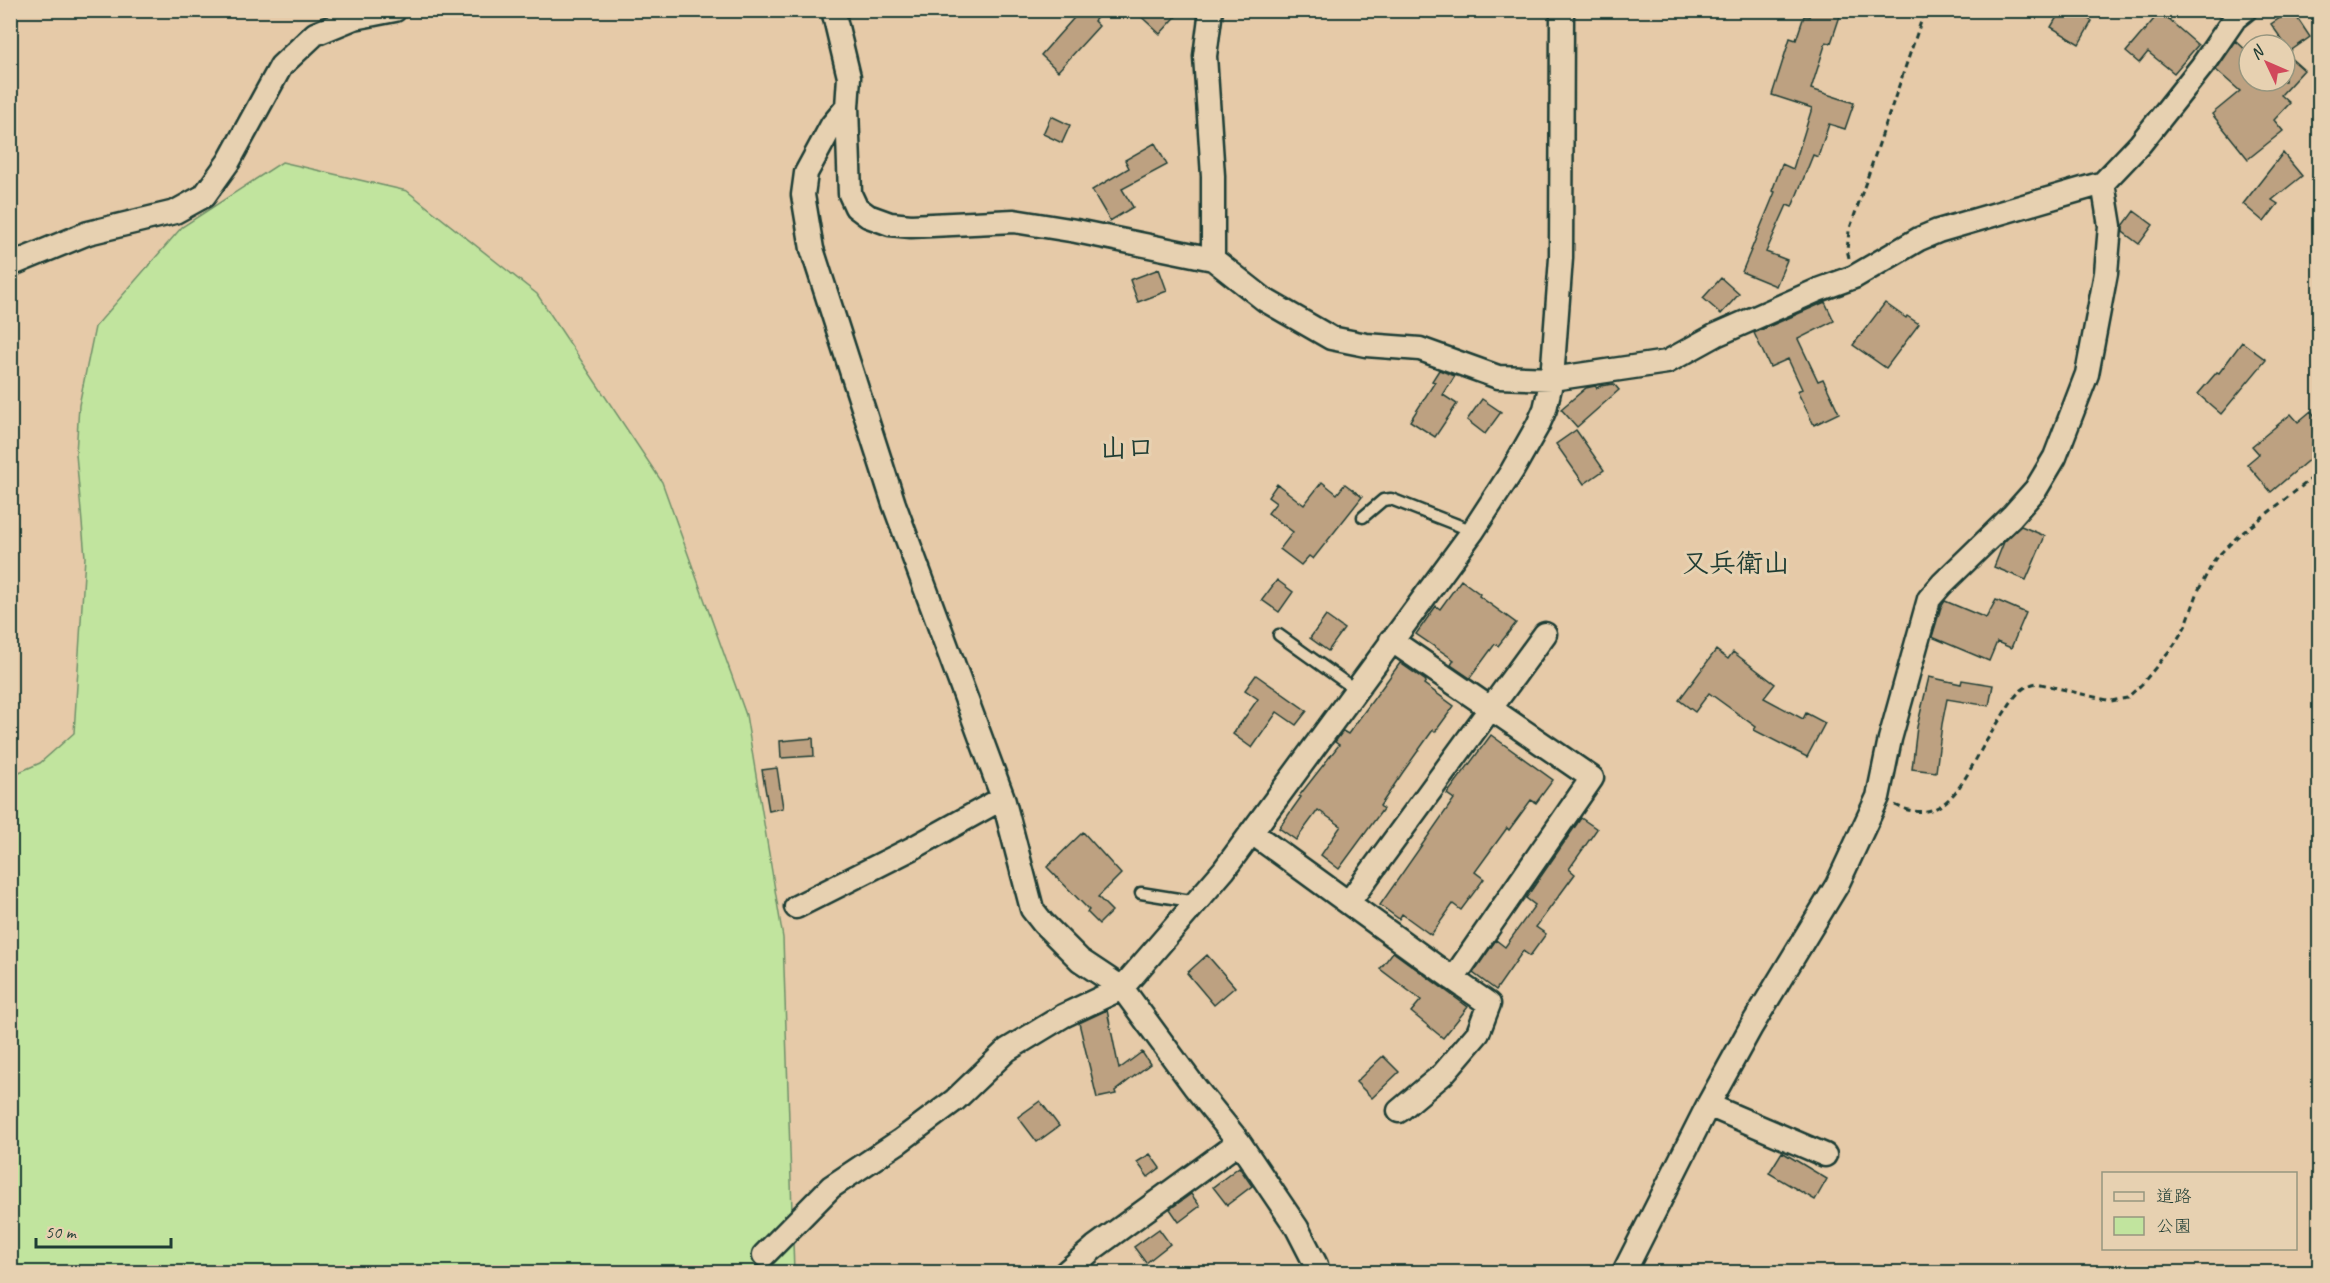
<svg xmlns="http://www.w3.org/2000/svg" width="2330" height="1283" viewBox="0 0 2330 1283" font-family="Caveat,'Klee One',sans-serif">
<rect width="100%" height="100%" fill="#e6caa8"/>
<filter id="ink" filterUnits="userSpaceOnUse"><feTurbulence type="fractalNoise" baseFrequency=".0167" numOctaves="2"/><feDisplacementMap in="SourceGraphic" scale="12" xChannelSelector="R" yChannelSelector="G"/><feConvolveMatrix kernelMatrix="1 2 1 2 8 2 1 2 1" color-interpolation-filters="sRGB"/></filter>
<g filter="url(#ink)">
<path fill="#c1e49e" stroke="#709069" stroke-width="1.5" d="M282,162L407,191L537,294L662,482L746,715L783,938L794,1272H11L10,776L40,763L74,733L85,557L76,454L79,405L95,327L182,227Z"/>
<path fill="#bda181" stroke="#1f3d34" stroke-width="1.5" d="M1081,10H1104L1094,21L1099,26L1058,71L1041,55Z
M1134,10H1182L1160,34Z
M1811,10H1842L1831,43L1826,42L1811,89L1854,103L1845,129L1829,124L1818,157L1813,155L1792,207L1787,205L1766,252L1787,260L1776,286L1742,272L1775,192L1772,191L1782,164L1793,169L1812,108L1772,95L1790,38L1796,40L1804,16L1809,17Z
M2061,10H2074L2092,21L2079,44L2051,27Z
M2292,10L2310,37L2286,54L2304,70L2281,95L2290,103L2274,120L2283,131L2248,159L2212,114L2240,91L2216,70L2236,41L2249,53V81H2285V44L2271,24Z
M2160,12L2198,45L2174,73L2148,52L2139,63L2126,52Z
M1051,116L1070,125L1062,143L1043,134Z
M1155,143L1167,165L1122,189L1133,207L1110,221L1092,190L1129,168L1125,160Z
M2283,153L2302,176L2272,200L2278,204L2264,222L2243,204Z
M2134,211L2153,225L2139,244L2123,232V226Z
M1159,269L1167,291L1138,302L1130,280Z
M1721,278L1739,294L1721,314L1703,298Z
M1825,302L1834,321L1798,339L1818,381L1823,379L1839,413L1814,425L1797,391L1802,389L1788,359L1770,367L1754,333Z
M1885,303L1906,318L1907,316L1919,324L1886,368L1853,345Z
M2242,342L2266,360L2221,414L2198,394L2217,372L2219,373Z
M1439,370L1455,376L1443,395L1457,404L1435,437L1410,421L1435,382L1432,381Z
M1614,384L1619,390L1577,427L1561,409L1586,388L1595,386L1597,388L1600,386Z
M1482,399L1501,412L1485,434L1467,420Z
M2311,411L2319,421V451L2271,492L2247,464L2259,454L2252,446L2291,414L2298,422Z
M1576,430L1604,470L1584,484L1556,444Z
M1322,482L1337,494L1345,484L1362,497L1313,559L1309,556L1301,565L1280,549L1293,532L1268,513L1276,503L1268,497L1277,484L1304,505Z
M2021,526L2045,536L2026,580L1994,567L2004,542Z
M1277,580L1293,592L1279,612L1262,600Z
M1461,580L1480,594L1479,596L1516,623L1498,646L1495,644L1470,678L1451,665L1454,660L1416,634L1436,606L1440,609Z
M1996,600L2026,613L2011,648L1997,642L1989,661L1932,637L1941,607L1945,601L1986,618Z
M1326,616L1344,629L1328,651L1310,638Z
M1716,650L1728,659L1733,652L1775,684L1764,698L1803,719L1806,713L1825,723L1807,757L1754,730L1756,727L1709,693L1695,712L1679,700Z
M1400,663L1426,681L1424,684L1454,706L1435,732L1433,730L1403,772L1380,806L1383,809L1339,869L1321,855L1341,826L1318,810L1296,840L1279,828L1301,797L1299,796L1339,745L1335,742L1343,731L1348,734Z
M1256,675L1307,711L1296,725L1277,712L1252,748L1233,734L1258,699L1245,690Z
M1929,677L1961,684L1962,680L1993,685L1989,706L1947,699L1942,724L1936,772L1912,769L1917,727Z
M1491,735L1553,780L1536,803L1531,800L1509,830L1507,828L1475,872L1484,879L1461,910L1453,904L1431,935L1402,914L1399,919L1380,905L1454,799L1447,794Z
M813,738L814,756L781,758L780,741Z
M777,768L783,808L769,811L762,770Z
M1581,818L1597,829L1569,869L1575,874L1536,927L1546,934L1530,956L1523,951L1496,990L1473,973L1496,940L1505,947L1535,905L1526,898Z
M1083,832L1121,874L1098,897L1112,911L1099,924L1087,912L1089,910L1047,867Z
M1393,952L1468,1007L1443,1038L1411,1012L1421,1000L1380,969Z
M1207,955L1235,987L1214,1005L1187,973Z
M1107,1010L1119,1069L1142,1052L1150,1064L1115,1091L1116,1094L1097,1098L1079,1023Z
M1383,1056L1399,1072L1372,1098L1356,1082Z
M1040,1101L1059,1126L1037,1142L1018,1117Z
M1782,1152L1827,1179L1815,1200L1769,1173Z
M1150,1154L1160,1168L1148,1177L1137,1162Z
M1239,1167L1252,1186L1227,1205L1213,1187Z
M1191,1194L1200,1206L1179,1222L1170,1209Z
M1159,1229L1170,1244L1146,1263L1134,1247Z"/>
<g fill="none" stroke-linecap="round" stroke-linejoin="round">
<defs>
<path id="lane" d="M1363,517L1383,500L1391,499L1473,531
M1279,635L1356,690
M1141,893L1197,902"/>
<path id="street" d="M833,10L849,77L847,107L850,194L856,207L868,216L890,224L911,226L1014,221L1076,231L1213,259L1265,300L1331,338L1366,345L1420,349L1498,377L1552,379L1667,362L1716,335L1818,290L1854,277L1919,239L1938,231L2103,183L2140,144L2202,66L2235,18L2245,10
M1211,10L1205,56L1213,176V259
M847,107L832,125L806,173L803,195L812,249L894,504L1003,798L1032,909L1043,923L1080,960L1122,988L1194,1086L1239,1142L1297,1228L1316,1265L1317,1272
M10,265L88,233L175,212L204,196L229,161L281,66L315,34L354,18L395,10
M1251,832L1453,979L1592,778L1391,640
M1349,902L1545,634
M796,907L911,849L1003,798
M1708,1105L1825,1155
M1399,1111L1443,1074L1478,1033L1489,1004L1453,979
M764,1255L831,1187L900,1141L955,1100L1007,1050L1063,1016L1122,988L1224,870L1473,531L1512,471L1538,425L1545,409L1552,379L1561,258L1562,10
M1066,1272L1095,1247L1239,1142
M1624,1272L1708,1105L1751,1027L1837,885L1878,797L1890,739L1929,599L1942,584L2012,516L2036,489L2055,457L2087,374L2106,273L2110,226L2103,183"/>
</defs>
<use href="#lane" stroke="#1f3d34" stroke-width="15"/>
<use href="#street" stroke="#1f3d34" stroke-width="27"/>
<path stroke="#1f3d34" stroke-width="3" stroke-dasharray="6 4.5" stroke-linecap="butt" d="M1849,258L1847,250L1849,231L1925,10
M1895,805C1942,828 1961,786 1980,752C1987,739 1996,726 2004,713C2013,699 2020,686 2037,683L2111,701L2127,698L2142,684L2174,645L2186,625L2199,589L2215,559L2237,537L2320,472"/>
<use href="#lane" stroke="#e7d1b1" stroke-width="10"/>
<use href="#street" stroke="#e7d1b1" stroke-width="22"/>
</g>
</g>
<g text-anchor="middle" stroke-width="6" stroke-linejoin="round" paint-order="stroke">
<g font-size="27" font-weight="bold" fill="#1f3d34" stroke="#e7d1b1">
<text x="1127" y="457">山口</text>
<text x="1736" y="572">又兵衛山</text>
</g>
</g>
<rect width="2330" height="1283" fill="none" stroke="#e7d1b1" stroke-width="36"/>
<rect x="18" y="18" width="2294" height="1247" fill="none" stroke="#1f3d34" stroke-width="2" filter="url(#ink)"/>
<rect x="2102" y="1172" width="195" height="78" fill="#e7d1b1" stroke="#97967f" stroke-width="1.5"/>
<rect x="2114" y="1192" width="30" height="9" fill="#e7d1b1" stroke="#97967f" stroke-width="1.5"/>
<text x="2156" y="1202" font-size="18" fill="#1f3d34">道路</text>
<rect x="2114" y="1217" width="30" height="18" fill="#c1e49e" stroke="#97967f" stroke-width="1.5"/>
<text x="2156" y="1232" font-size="18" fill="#1f3d34">公園</text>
<g transform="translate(2267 63) rotate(314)"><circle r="28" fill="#e7d1b1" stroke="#97967f" stroke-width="1.5"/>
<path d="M0-4.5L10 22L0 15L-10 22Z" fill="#d1495b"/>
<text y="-9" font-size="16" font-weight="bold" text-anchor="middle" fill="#1f3d34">N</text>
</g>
<path d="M36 1238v9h135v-9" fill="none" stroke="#1f3d34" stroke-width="3"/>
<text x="45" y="1238" font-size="18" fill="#1f3d34" stroke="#e7d1b1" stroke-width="4.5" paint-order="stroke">50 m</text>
</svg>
